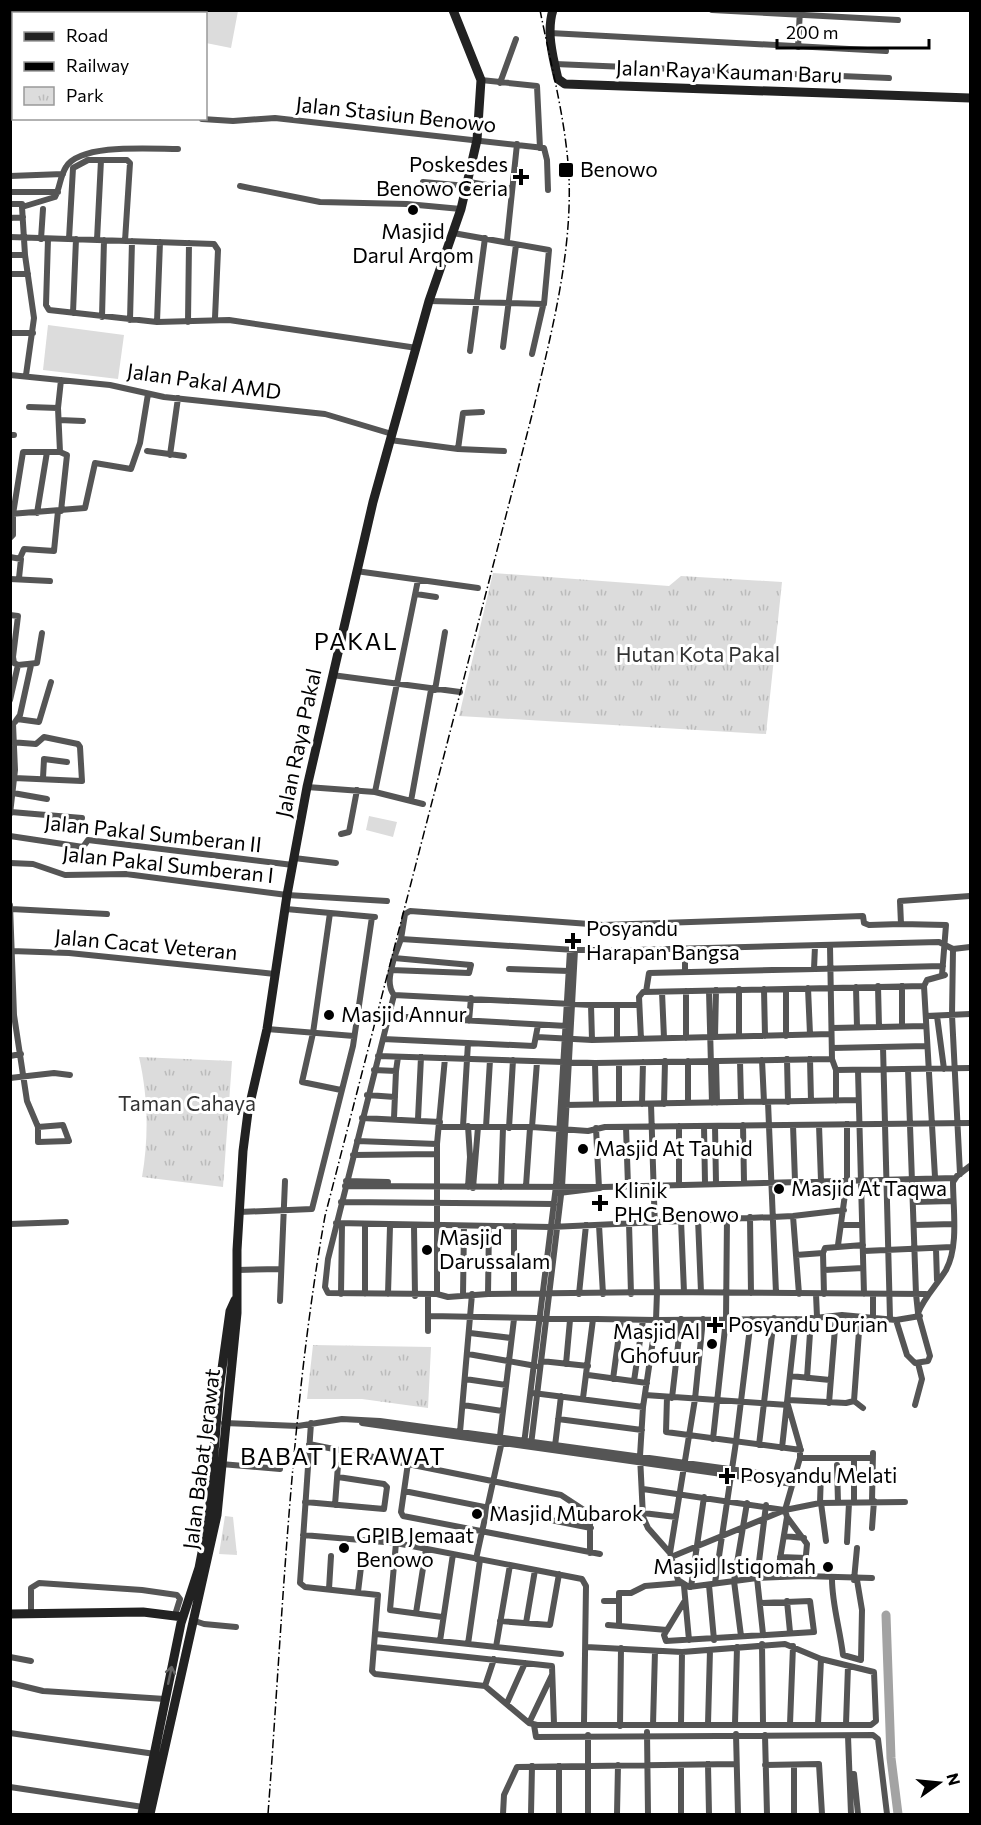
<svg xmlns="http://www.w3.org/2000/svg" width="981" height="1825" viewBox="0 0 981 1825" font-family="Commissioner,sans-serif">
<defs>
<pattern id="park-tufts" width="24" height="20" patternUnits="userSpaceOnUse" patternTransform="scale(1.5)"><rect width="24" height="20" fill="#dcdcdc"/><path d="M3 7l-1-3M5 7V3M7 7l1-3M15 17l-1-3M17 17v-4M19 17l1-3" fill="none" stroke="#bbb"/></pattern>
</defs>
<rect width="100%" height="100%" fill="#fff"/>
<path fill="url(#park-tufts)" d="M493,573L669,586L681,576L782,582L766,734L459,716Z
M139,1057L232,1061L223,1187L142,1177C149,1137 148,1096 139,1057Z
M313,1345L431,1347L428,1408L362,1399H307Z
M225,1516L233,1517L237,1555L219,1554Z"/>
<path fill="#dcdcdc" d="M177,11H238L231,48L206,43V14L177,13Z
M48,325L124,335L118,379L43,370Z
M369,816L397,822L393,837L366,830Z"/>
<g fill="none" stroke-linecap="round" stroke-linejoin="round">
<path stroke="#a3a3a3" stroke-width="9" d="M886,1615L891,1758L898,1814"/>
<path stroke="#555" stroke-width="6" d="M155,10L169,14
M712,10L898,20
M50,13L69,14
M100,14V10
M124,14V10
M10,26H14
M550,33L886,51
M10,44L14,45
M798,47L800,10
M555,64L889,78
M481,80L537,86L540,148
M10,83H14
M500,83L516,39
M202,119L233,121L275,118L544,148L547,160L548,190
M10,176L63,174
M423,182L467,186
M469,182L512,189
M240,186L320,202L407,204L461,209
M10,192H58
M10,204H22V207
M10,218L23,217
M10,237L214,244L218,250L215,318
M41,239L43,209
M48,239L46,305L49,310L157,322L229,320L417,348
M69,239L73,168L88,160H127L130,163L125,241
M97,240L101,160
M507,240L517,144
M10,255H25
M10,274H28
M429,301L544,304L549,250L453,233
M73,313L76,239
M102,317L104,240
M130,320L132,241
M157,322L160,242
M188,322L189,243
M10,333H33
M503,347L516,245
M470,351L485,238
M532,354L543,306
M10,375L110,385L164,397L325,414L392,434
M26,375L34,318L25,255L22,207L55,197C60,188 60,176 66,167C81,143 152,149 178,149
M29,407L58,408
M59,420L83,421
M10,435H14
M390,440L458,449L463,413L482,412
M458,449L504,451
M147,451L184,456
M60,452L67,455L61,511
M170,455L178,398
M37,513L47,452
M10,514L85,508L95,463L131,469L140,443L148,394
M10,538L13,535V514L23,452H60L58,408L61,380
M10,557L21,559L19,578
M20,558L24,549L54,551L58,511
M356,571L478,588
M10,579L50,581
M416,594L436,597
M10,615L18,616L13,657L14,663L18,665L10,700
M18,665L37,663L42,633
M332,675L460,692
M435,690L445,632
M17,719L39,722L51,682
M15,722L20,715L31,665
M10,742L36,744L44,737L78,744L80,747L82,781L14,778
M43,778L44,759L67,762
M307,787L375,792L423,804
M375,792L418,580
M13,793L47,799
M411,801L431,690
M11,812L82,818
M10,814L15,770L13,724
M341,834L349,832L357,790
M10,836L83,847L88,840L293,865
M294,858L336,863
M10,863L33,864L65,875L126,874L287,895L387,901
M10,905L14,1015L27,1101L38,1127L63,1125L69,1141L38,1142V1127
M11,909L107,914
M286,909L375,917
M330,913L313,1033L302,1082L341,1090
M901,924L946,925L942,975
M401,939L405,914L410,911L603,925L863,916L864,923L869,925L901,924L900,901L970,896
M830,946L832,1059L836,1070V1101
M953,949L952,1015L960,1174
M11,951L69,953L275,974
M394,958L401,939L575,950H632L939,942L953,949L970,947
M509,969L569,971
M814,969L815,946
M391,970L469,973L471,965L394,958C391,971 386,984 394,995
M685,971V949
M878,986L879,1027
M902,986V1026
M924,986L935,1177
M924,986L927,980L945,975
M856,987L857,1027
M808,988L810,1034
M764,989L765,1036
M786,989V1036
M686,991V1038
M709,991L712,1103
M646,992L649,973L943,966
M662,992L664,1038
M394,995L328,1259L325,1287L328,1293L437,1294L448,1297L488,1294L657,1292L926,1294
M394,995L591,1005H639
M591,1005L592,1040
M389,1016L567,1026
M926,1016L970,1014
M937,1016L944,1069
M469,1021L471,998
M832,1028L925,1026
M267,1029L354,1036
M739,1036V989
M537,1037L592,1040L831,1034
M715,1037L716,990
M383,1039L534,1046L538,1025
M617,1039V1005
M641,1039L639,997L643,992L924,986
M883,1047L890,1318
M832,1048L927,1046
M10,1056L21,1054
M378,1056L595,1063L832,1059
M787,1059L788,1102
M810,1059L811,1101
M762,1060L764,1102
M688,1061V1103
M716,1061L717,1103
M740,1061L741,1102
M595,1063L596,1104
M619,1063V1104
M374,1070L396,1071L398,1057
M836,1070L970,1068
M858,1070L864,1294
M10,1078L54,1073L70,1075
M367,1095L395,1097
M768,1102L776,1293
M642,1104L643,1062
M651,1104L657,1292L656,1320L643,1407L640,1456L643,1517L648,1528L670,1553L678,1580L689,1587L757,1578L804,1576L807,1544L787,1517
M664,1104L665,1061
M564,1105L858,1100
M362,1118L440,1122
M394,1118L396,1071
M418,1119L421,1057
M743,1125L744,1182
M793,1125L795,1181
M819,1125L821,1181
M463,1126L468,1043
M468,1126L470,1157L468,1187
M679,1126V1183
M704,1126L705,1183
M715,1126L716,1183
M439,1127H532L588,1131L605,1127L970,1123
M486,1127L490,1060
M532,1127L537,1062
M626,1127L628,1186
M509,1128L513,1060
M596,1128L599,1188
M357,1141L437,1144
M353,1155L437,1154
M346,1181L388,1182
M345,1186L603,1187L955,1178
M526,1186L530,1128
M501,1187L503,1128
M473,1188L478,1127
M559,1193L600,1188
M341,1202L554,1204
M913,1202L953,1201
M239,1212L312,1209L353,1046L372,917
M793,1216L799,1294
M750,1217L751,1293
M698,1219L701,1292
M681,1220L684,1292
M336,1223L551,1227L793,1216L844,1210
M629,1223L631,1294
M10,1224L66,1222
M599,1225L603,1294
M842,1225H862
M914,1225L954,1224
M414,1226L415,1296
M838,1245L847,1180V1124
M936,1249L937,1280
M864,1251L952,1247
M823,1253L824,1294
M796,1255L823,1253L825,1248L863,1245
M237,1270L281,1269
M824,1270L863,1268
M514,1293V1226
M341,1294L342,1224
M365,1294V1226
M388,1294L390,1226
M437,1294V1144L445,1058
M488,1294L489,1226
M579,1294L586,1225
M816,1294L817,1317
M463,1295L464,1226
M280,1301L285,1181
M918,1313C925,1296 937,1285 946,1270C959,1246 953,1209 953,1182L957,1176L970,1166
M429,1316L656,1320L806,1319L842,1315L896,1320L920,1316
M873,1319V1294
M896,1320L907,1355L915,1363L928,1361L930,1356L918,1313L916,1294L908,1069
M428,1331V1295
M470,1333L511,1338
M468,1354L536,1366
M541,1361L588,1366
M566,1364L570,1320
M588,1375L647,1383
M790,1376L830,1380
M807,1378L811,1318
M465,1379L506,1385
M613,1379L621,1320
M634,1381L643,1320
M533,1393L643,1407
M645,1395L788,1405L800,1447V1458L785,1510L787,1517L777,1577
M667,1397L666,1432L801,1450
M583,1398L593,1319
M672,1398L681,1319
M788,1400L846,1403L854,1401
M854,1401L860,1317
M854,1401L863,1408
M829,1403L836,1316
M463,1405L502,1411
M915,1405L922,1379L918,1363
M558,1419L642,1430
M224,1423L298,1426L342,1419L380,1421L795,1478
M311,1423L300,1583L305,1587L378,1595L372,1671L375,1674L485,1686L529,1723L537,1725H871L876,1721L874,1672L821,1659L785,1644L682,1652L586,1647
M362,1423L793,1484
M460,1432L472,1294
M713,1439L726,1319L727,1218
M309,1444L561,1495L590,1514V1553
M524,1444L556,1186L570,950
M531,1445L562,1187L575,950
M759,1445L774,1318
M555,1446L561,1396
M782,1448L796,1319
M800,1458H872
M408,1463L401,1512L403,1516L600,1554
M221,1464L280,1469
M837,1465L838,1503
M643,1489L784,1510
M404,1491L591,1528
M872,1501L873,1453
M305,1502L384,1509L387,1487L384,1484L338,1477
M854,1502V1458
M820,1503L821,1472
M821,1503L826,1541
M335,1505L338,1465
M643,1513L676,1517
M872,1528L874,1501
M303,1535L396,1543L582,1579L586,1586L584,1723
M784,1536L804,1538
M847,1542L849,1503
M396,1543L390,1610L442,1617
M670,1553L695,1399L703,1319
M671,1557L785,1510L820,1503L905,1502
M780,1557L807,1558
M476,1559L502,1441L500,1436L514,1319
M804,1576L872,1578
M832,1579C832,1604 840,1629 843,1655L861,1660L862,1610L857,1580
M854,1580L857,1548
M715,1583L736,1442L751,1319
M709,1585L714,1640
M684,1586L689,1640
M691,1587L704,1497
M329,1589L331,1556
M358,1592L362,1559
M604,1601H618
M787,1601L790,1632
M684,1602L664,1635L666,1641L814,1632L810,1601L760,1603
M416,1613L426,1549
M31,1615V1588L39,1583L142,1590L177,1595L180,1599L175,1615
M192,1620L204,1624L236,1627
M500,1621L550,1625L559,1574
M526,1623L535,1570
M608,1625L667,1630
M619,1625V1593H631L645,1586L681,1583
M376,1634L561,1654
M763,1634L757,1578L766,1505
M741,1636L734,1581L747,1503
M440,1641L453,1554
M468,1644L480,1560
M762,1644L763,1724
M374,1647L552,1666L554,1724
M496,1647L510,1565
M10,1657L31,1661
M10,1683L43,1691L165,1699
M485,1686L494,1659
M507,1703L525,1663
M529,1723L552,1675
M681,1724L682,1652
M708,1724L710,1650
M735,1724L737,1647
M790,1724L793,1646
M818,1724L821,1659
M846,1724L848,1666
M534,1725L536,1737L873,1735L878,1739L887,1814
M653,1725L655,1651
M620,1726L621,1648
M647,1732L648,1814
M10,1733L155,1754
M736,1734L738,1814
M588,1735V1814
M765,1735L767,1814
M848,1736L851,1814
M708,1764L709,1814
M765,1765L819,1764L822,1814
M681,1766V1814
M854,1774L858,1814
M10,1787L143,1807
M503,1814L504,1795L517,1767L736,1764
M531,1814L532,1766
M559,1814V1766
M617,1814L618,1765
M794,1814V1765"/>
<path stroke="#222" stroke-width="9" d="M553,10C546,32 553,58 558,79L565,84L970,98
M10,1614L143,1612L183,1617
M142,1814L181,1623L199,1568L209,1516L219,1390L230,1311L235,1300
M150,1814L217,1515L237,1313V1250L243,1151L248,1112L267,1029L287,895L307,787L373,502L429,301L461,209L477,140L481,80L453,10"/>
<path stroke="#000" stroke-width="1.5" stroke-dasharray="9 3 1.5 3" stroke-linecap="butt" d="M268,1814C283,1615 290,1413 325,1216L533,411C551,334 572,256 569,177C566,120 551,66 540,10"/>
</g>
<defs><path id="oneway-shaft" d="M-6 0H5M1.5-3L5.5 0L1.5 3" fill="none" stroke-width="1.6" stroke-linecap="round" stroke-linejoin="round" transform="scale(1.5)"/></defs>
<use stroke="#646464" href="#oneway-shaft" transform="translate(170 1675) rotate(-78)"/>
<g fill="#000" stroke="#fff" stroke-width="2">
<rect x="558" y="162" width="16" height="16" rx="3"/>
<path d="M518 168h6v6h6v6h-6v6h-6v-6h-6v-6h6z"/>
<circle cx="413" cy="210" r="6"/>
<path d="M570 932h6v6h6v6h-6v6h-6v-6h-6v-6h6z"/>
<circle cx="329" cy="1015" r="6"/>
<circle cx="583" cy="1149" r="6"/>
<circle cx="779" cy="1189" r="6"/>
<path d="M597 1194h6v6h6v6h-6v6h-6v-6h-6v-6h6z"/>
<circle cx="427" cy="1250" r="6"/>
<path d="M712 1316h6v6h6v6h-6v6h-6v-6h-6v-6h6z"/>
<circle cx="712" cy="1344" r="6"/>
<path d="M724 1467h6v6h6v6h-6v6h-6v-6h-6v-6h6z"/>
<circle cx="477" cy="1514" r="6"/>
<circle cx="344" cy="1548" r="6"/>
<circle cx="828" cy="1567" r="6"/>
</g>
<g text-anchor="middle" stroke-width="6" stroke-linejoin="round" paint-order="stroke">
<g font-size="21" fill="#000" stroke="#fff">
<text transform="translate(729 72) rotate(2)" y="7">Jalan Raya Kauman Baru</text>
<text transform="translate(396 115) rotate(6)" y="7">Jalan Stasiun Benowo</text>
<text transform="translate(204 382) rotate(8)" y="7">Jalan Pakal AMD</text>
<text transform="translate(299 743) rotate(-78)" y="7">Jalan Raya Pakal</text>
<text transform="translate(153 834) rotate(6)" y="7">Jalan Pakal Sumberan II</text>
<text transform="translate(168 865) rotate(6)" y="7">Jalan Pakal Sumberan I</text>
<text transform="translate(146 945) rotate(5)" y="7">Jalan Cacat Veteran</text>
<text transform="translate(202 1459) rotate(-83)" y="7">Jalan Babat Jerawat</text>
</g>
<g font-size="21" fill="#000" stroke="#fff" text-anchor="start">
<text x="508" y="172" text-anchor="end">Poskesdes<tspan x="508" dy="24">Benowo Ceria</tspan></text>
<text x="580" y="177">Benowo</text>
<text x="413" y="239" text-anchor="middle">Masjid<tspan x="413" dy="24">Darul Arqom</tspan></text>
<text x="586" y="936">Posyandu<tspan x="586" dy="24">Harapan Bangsa</tspan></text>
<text x="341" y="1022">Masjid Annur</text>
<text x="595" y="1156">Masjid At Tauhid</text>
<text x="791" y="1196">Masjid At Taqwa</text>
<text x="614" y="1198">Klinik<tspan x="614" dy="24">PHC Benowo</tspan></text>
<text x="439" y="1245">Masjid<tspan x="439" dy="24">Darussalam</tspan></text>
<text x="728" y="1332">Posyandu Durian</text>
<text x="700" y="1339" text-anchor="end">Masjid Al<tspan x="700" dy="24">Ghofuur</tspan></text>
<text x="740" y="1483">Posyandu Melati</text>
<text x="489" y="1521">Masjid Mubarok</text>
<text x="356" y="1543">GPIB Jemaat<tspan x="356" dy="24">Benowo</tspan></text>
<text x="816" y="1574" text-anchor="end">Masjid Istiqomah</text>
</g>
<g font-size="21" fill="#333" stroke="#fff">
<text x="698" y="662">Hutan Kota Pakal</text>
<text x="187" y="1111">Taman Cahaya</text>
</g>
<g font-size="24" letter-spacing="1.5" fill="#000" stroke="#fff">
<text x="356" y="650">PAKAL</text>
<text x="343" y="1465">BABAT JERAWAT</text>
</g>
</g>
<rect width="981" height="1825" fill="none" stroke="#000000" stroke-width="24"/>
<rect x="12" y="12" width="195" height="108" fill="#ffffff" stroke="#999999" stroke-width="1.5"/>
<rect x="24" y="32" width="30" height="9" fill="#222222" stroke="#999999" stroke-width="1.5"/>
<text x="66" y="42" font-size="18" fill="#000000">Road</text>
<rect x="24" y="62" width="30" height="9" fill="#000000" stroke="#999999" stroke-width="1.5"/>
<text x="66" y="72" font-size="18" fill="#000000">Railway</text>
<rect x="24" y="87" width="30" height="18" fill="url(#park-tufts)" stroke="#999999" stroke-width="1.5"/>
<text x="66" y="102" font-size="18" fill="#000000">Park</text>
<g transform="translate(939 1783) rotate(75)" stroke="#ffffff" stroke-width="4.5" paint-order="stroke">
<path d="M0-4.5L10 22L0 15L-10 22Z" fill="#000000"/>
<text y="-9" font-size="16" font-weight="bold" text-anchor="middle" fill="#000000">N</text>
</g>
<path d="M777 39v9h152v-9" fill="none" stroke="#000000" stroke-width="3"/>
<text x="786" y="39" font-size="18" fill="#000000" stroke="#ffffff" stroke-width="4.5" paint-order="stroke">200 m</text>
</svg>
